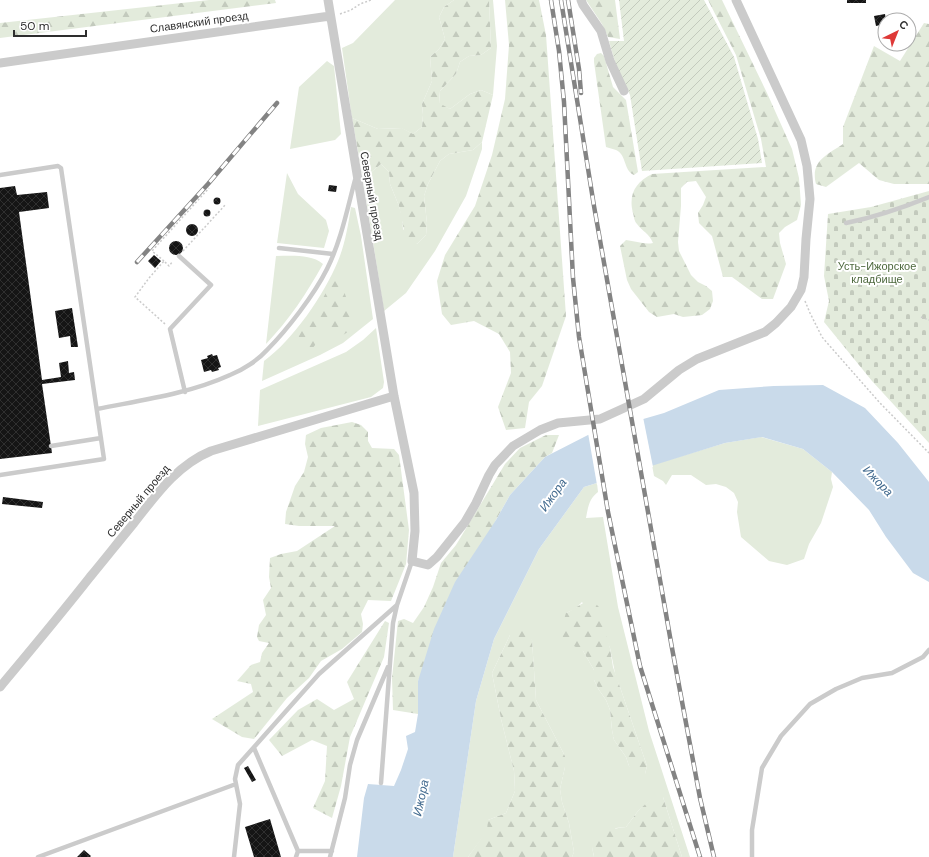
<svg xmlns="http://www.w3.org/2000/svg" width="929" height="857" viewBox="0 0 929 857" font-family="'DM Sans',sans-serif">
<defs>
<pattern id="forest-firs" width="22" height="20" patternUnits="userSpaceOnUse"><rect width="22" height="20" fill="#e3ebdc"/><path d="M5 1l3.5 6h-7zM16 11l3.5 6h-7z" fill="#c3cabd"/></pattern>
<pattern id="cemetery-stones" width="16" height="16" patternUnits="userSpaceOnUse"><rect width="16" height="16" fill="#e3ebdc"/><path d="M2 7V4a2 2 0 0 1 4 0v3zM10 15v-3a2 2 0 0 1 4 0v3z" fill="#c3cabd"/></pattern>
<pattern id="garden-furrows" width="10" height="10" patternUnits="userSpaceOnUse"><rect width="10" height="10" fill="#e3ebdc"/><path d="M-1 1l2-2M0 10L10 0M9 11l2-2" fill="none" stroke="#c3cabd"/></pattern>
<pattern id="building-cross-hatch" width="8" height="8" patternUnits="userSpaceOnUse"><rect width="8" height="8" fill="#151515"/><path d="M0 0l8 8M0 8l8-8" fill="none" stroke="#2f2f2f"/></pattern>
</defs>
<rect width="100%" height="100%" fill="#fff"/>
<path fill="#e3ebdc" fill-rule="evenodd" d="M395,0H454L444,7L439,17L445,39L439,49L430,57L432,81L422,104L423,115L422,127L413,134L401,128L378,129L352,118L342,48L353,43Z
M489,0H493L497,46L493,95L481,90L470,94L450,109L439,104L440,91L456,74L460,62L469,56L481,55L491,48Z
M327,61L334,66L341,134L335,140L290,149L299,87Z
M482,142V149L466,196L435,251L406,293L384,311L363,179L381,164L389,172L390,184L399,206L402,217L403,229L417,244L426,235L427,223L424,196L428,184L440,161L449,154L473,150Z
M287,173L298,194L326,220L329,231L324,248L277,243Z
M351,207L355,208L361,236L373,319L343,343L320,355L262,381L264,361C293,340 324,295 338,261C345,244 348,226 351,207Z
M276,256C292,256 311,254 323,264C307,293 289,320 266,344Z
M376,328L384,382L383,388L371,397L258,426L260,390L346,352L363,340Z
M761,437L803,449L832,472L831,479L833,487L821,523L809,544L804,559L787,565L769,561L741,537L737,512L738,502L734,493L726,487L716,484L706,485L691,475H672L666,485L663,481L654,476L652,465L725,443Z
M597,483L598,492C589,499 588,507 586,518L603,517L618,607L649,731L690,857H682L663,797H654L638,811L626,827L616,828L592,847L594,857H572L574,852L569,823L562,802L560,789L565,767V756L536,700L532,640L510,635L492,673L501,719L514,771L515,791L506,813L488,820V830L468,857H453L476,701L494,639L539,549L584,487ZM582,602L606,638L610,648L616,678L620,687L647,766L645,774L629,766L626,757L614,740L612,730L610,710L606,700L599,690L594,680V670L583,651L566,613L575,609Z"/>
<path fill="url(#forest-firs)" d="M209,0H275L276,3L0,38V23Z
M454,0H489L491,48L481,55L469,56L460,62L456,74L440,91L439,103L450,109L470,94L481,90L493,95L482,142L473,150L449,154L440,161L428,184L424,196L427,223L426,235L417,244L406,240L399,206L390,184L389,172L381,164L363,179L352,118L378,129L402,128L413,134L422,127L423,115L422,104L432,81L430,57L439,49L445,39L439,17L444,7Z
M505,0H539L546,35L566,316L542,386L529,402L525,428L506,430L498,407L511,373L510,352L499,334L474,321L451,325L442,314L437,281L445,255L475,206L492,155L505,99L509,45Z
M586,0H615L620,39L608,37L602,24Z
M708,0H722L767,93L792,149L799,178L801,205L797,220L785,227L779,233L780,243L786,264L773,299H762L732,277H723L712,236L699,223L698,213L703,205L706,197L696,181L687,182L681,188V206L678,242L679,251L691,275L698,282L706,286L712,291L713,301L710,309L702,315L683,317L674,314L657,317L649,312L631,289L627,280L620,246L626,240C636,241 644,245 653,243C649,233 643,232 637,224C634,221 634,216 633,213C628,194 636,182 652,174L766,167L761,139L736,55Z
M924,23L929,24V184H894L879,180L859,163L826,187L816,184C810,161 827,155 843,144V127L874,46L900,61Z
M601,53L604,56L613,87L626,100L638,172L634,175C623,170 627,155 616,150C613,149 609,148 606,147L594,62V58L597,54Z
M337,278L341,282L353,318C353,328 349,332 341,336L335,335L332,330L329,319L323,318C317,329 321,361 298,344V338L302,327L315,313L329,287Z
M352,422L361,425L368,432V441L372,448L394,449L399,455L409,530L406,564L391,601L368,600L361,614L363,624L362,632L342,649L321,661L309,678L287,698L254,739L242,737L212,719L253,692L251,684L237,681L251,665L260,662L262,653L269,643L259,641L257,637L259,625L266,615L263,600L271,588L269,577L270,558L281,554L297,551L335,526H299L285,524L286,512L295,486L304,472L308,457L305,444L306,435L321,428Z
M546,435H559L552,453L545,457L510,495L496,520L418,681V714L393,710L392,678L398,621L404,619L413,623L424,607L433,587L441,563L456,545L505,464L520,448Z
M592,600L599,607L610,648L613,667L620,687L647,766L645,774H636L629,766L626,757L614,740L612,730L610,710L606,700L599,690L594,680V670L583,651L565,641L560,632L566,613C577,608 580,603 592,600Z
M385,621L389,623L384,657L350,737L341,786L332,818L313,808L325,781L327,746L312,740L282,756L269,740L298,710L317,699L334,710L354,699L347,682Z
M522,625L532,640L536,700L565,756V767L560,789L562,802L569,823L574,852L572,857H468L487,830L488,820L506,813L515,791L514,771L501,719L492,673L510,635Z
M653,797H663L682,857H594C594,854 592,850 592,847C594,832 614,828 626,827L638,811Z"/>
<path fill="url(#cemetery-stones)" d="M929,191V443L872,381L824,322L829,301L824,276L828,214L871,207Z"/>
<path fill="url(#garden-furrows)" d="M619,0H704L734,57L758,139L762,163L642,171L630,95L615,62L609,41H624Z"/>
<path fill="#c9daea" d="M823,385L865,408L898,443L929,482V582L913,573L886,537L869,510L832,472L803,449L762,437L725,443L584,487L539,549L494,639L476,701L453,857H357L364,798L368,784L394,786L401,770L408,749L406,736L415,732L418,714V681L434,629L455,582L496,520L510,495L545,457L588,435L664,413L719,390L774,386Z"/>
<path fill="#fff" d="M643,417L653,467L597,485L588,433Z"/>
<path fill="url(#building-cross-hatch)" d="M847,0H866V3H847Z
M885,14L886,20H885V24L876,26L874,16Z
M329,185L337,186L336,192L328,191Z
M15,186L17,195L47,192L49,208L19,212L42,380L61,377L59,363L68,361L69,373L74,372L75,380L42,384L52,453L0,459V188Z
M213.5 201a3.5 3.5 0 1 1 7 0a3.5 3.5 0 1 1-7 0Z
M203.5 213a3.5 3.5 0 1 1 7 0a3.5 3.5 0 1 1-7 0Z
M186 230a6 6 0 1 1 12 0a6 6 0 1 1-12 0Z
M169 248a7 7 0 1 1 14 0a7 7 0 1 1-14 0Z
M154,255L161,261L155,268L148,261Z
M72,308L78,347H71L70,336L59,338L55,311Z
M212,354L213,356L217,355L221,367L218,368L219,370L212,372L211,370L204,372L201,360L208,358L207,356Z
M3,497L43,502L42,508L2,504Z
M248,766L256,780L252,782L244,768Z
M270,819L281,857H254L245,827Z
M84,850L91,856L90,857H77Z"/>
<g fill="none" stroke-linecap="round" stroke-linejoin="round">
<path stroke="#cbcbcb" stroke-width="1.5" stroke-dasharray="2 2" stroke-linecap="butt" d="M340,14L351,10L360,4L371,0
M183,251L226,204
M164,261L152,251L209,188
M805,301L810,313L822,337L880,403L929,453
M921,317L929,320
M165,324L135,297L149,278L164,261L169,266L173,261"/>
<path stroke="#cbcbcb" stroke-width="4.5" d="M0,175L58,166L61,168L104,459L0,475
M846,223C875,217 902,208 929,197
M279,248L333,254
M179,256L211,285L170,329L185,392
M97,409C142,400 188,394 230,375C243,370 258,360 267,350C287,330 314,295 327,269C341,241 347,210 355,180
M51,446L101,438
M254,748L298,851L296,857
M381,783L393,623L397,605L412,561
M298,851H332
M38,857L236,784
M234,857L240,804L235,779L238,765L319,674L397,605
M330,857L345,798L350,765L357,740L388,667
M752,857V830L762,768L781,736L810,704L836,689L862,678L892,673L923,657L929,650"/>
<path stroke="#cbcbcb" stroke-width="9" d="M328,0L394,396L414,493L415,531L412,561L428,565L437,557L465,522L476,503L489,475L495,465L513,446L540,430L558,423L600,419L644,399L679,370L697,359L765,332L776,323L791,307L801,290L804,277L806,239L810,199L807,166L801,140L736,0
M581,0L583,5L601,31L610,61L624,91
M0,63L330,16
M0,687C30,651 61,614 90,577C105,559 119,541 134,523C156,495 177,465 211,451L394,396"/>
<defs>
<path id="rail" d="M551,0L559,51L564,102L573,278L579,337L608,512L640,666L700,857
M561,0L594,206L672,648L700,798L714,857
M568,0L579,69L581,93
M137,262L208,184L277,103"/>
</defs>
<use href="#rail" stroke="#838383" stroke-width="4.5"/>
<use href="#rail" stroke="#fff" stroke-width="3" stroke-dasharray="9" stroke-linecap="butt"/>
</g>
<g text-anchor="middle" stroke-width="4" stroke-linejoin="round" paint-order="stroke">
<g font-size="11" fill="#2e2e2e" stroke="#fff">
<text transform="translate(199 22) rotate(-8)" y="4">Славянский проезд</text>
<text transform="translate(372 196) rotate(80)" y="4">Северный проезд</text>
<text transform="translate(138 501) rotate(-50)" y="4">Северный проезд</text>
</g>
<g font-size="11" fill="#4d683d" stroke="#fff">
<text x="877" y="270">Усть-Ижорское<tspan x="877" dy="13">кладбище</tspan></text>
</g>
<g font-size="12" font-style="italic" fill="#3f688d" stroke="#fff">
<text transform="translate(878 481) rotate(46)" y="4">Ижора</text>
<text transform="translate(553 495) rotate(-54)" y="4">Ижора</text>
<text transform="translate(421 798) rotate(-78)" y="4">Ижора</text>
</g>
</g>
<g transform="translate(897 32) rotate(43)"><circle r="19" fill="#ffffff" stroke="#ababab"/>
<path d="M0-3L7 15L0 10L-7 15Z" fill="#de3937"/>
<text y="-6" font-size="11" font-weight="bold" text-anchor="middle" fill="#2e2e2e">С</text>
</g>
<path d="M14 30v6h72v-6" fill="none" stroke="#2e2e2e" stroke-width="2"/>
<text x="20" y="30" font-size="12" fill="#2e2e2e" stroke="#ffffff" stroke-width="3" paint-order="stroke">50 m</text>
</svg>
